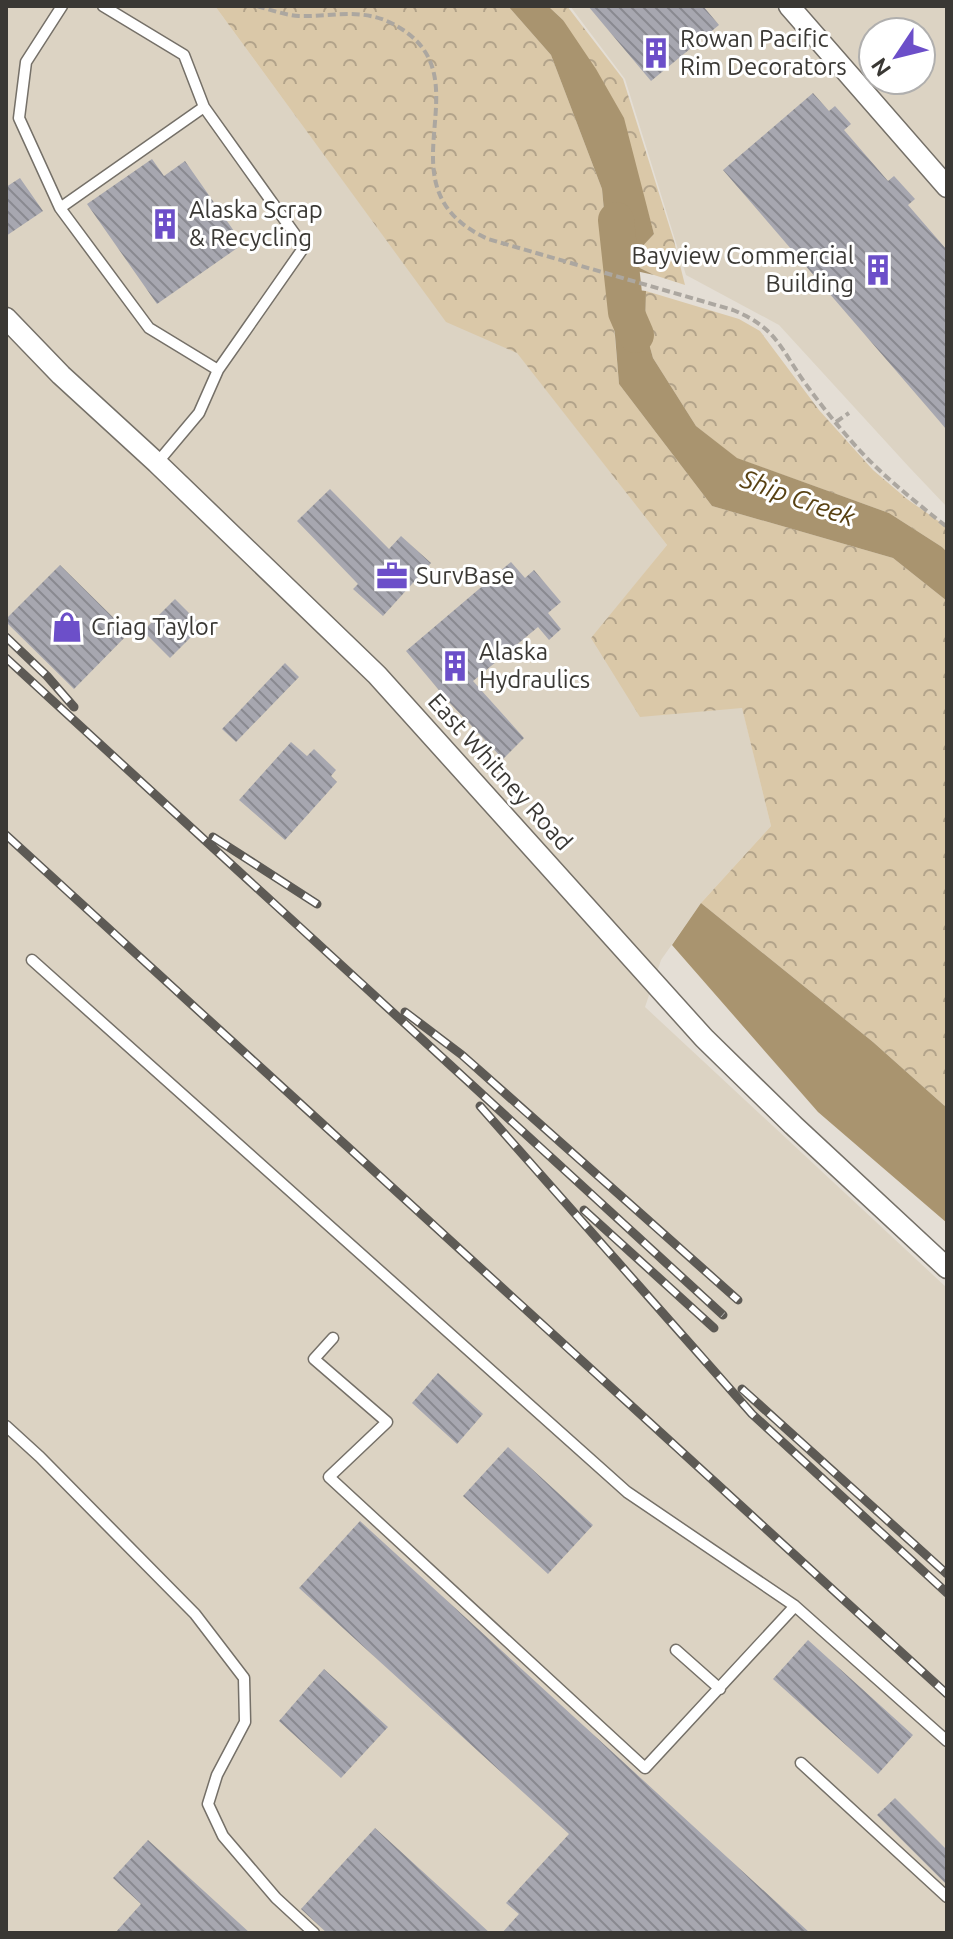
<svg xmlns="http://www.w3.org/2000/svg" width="953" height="1939" viewBox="0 0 953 1939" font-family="Ubuntu,sans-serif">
<defs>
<pattern id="forest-crowns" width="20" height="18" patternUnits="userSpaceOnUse" patternTransform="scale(2)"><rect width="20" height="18" fill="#dac8a8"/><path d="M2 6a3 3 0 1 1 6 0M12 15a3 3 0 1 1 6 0" fill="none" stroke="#b2a38a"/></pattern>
<pattern id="building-back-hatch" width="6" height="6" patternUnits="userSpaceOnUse" patternTransform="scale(2)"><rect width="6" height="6" fill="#a7a7b0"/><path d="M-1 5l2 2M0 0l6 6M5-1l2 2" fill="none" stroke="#898990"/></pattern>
</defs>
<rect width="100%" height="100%" fill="#e4ded5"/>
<path fill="#dcd3c3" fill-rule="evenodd" d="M6,6H215L446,321L517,352L667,545L592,638L742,707L771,826L701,903L661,960L645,1007L947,1288V1933H6Z
M570,6H943L947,10V507L909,467L779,325L686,275L625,79ZM873,32H921V80H873Z"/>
<path fill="url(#forest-crowns)" d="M215,6H508L551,55L602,189L619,384L712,506L893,558L947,601V1108L873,1042L701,903L771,826L742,708L640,717L591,638L667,545L517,353L446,322Z
M548,6H567L623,79L674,241L685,285L654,275L638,267L639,250L654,234L647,209L563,20Z
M646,291L739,319L760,331L819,410L873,470L907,499L947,527V552L942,547L889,513L736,458L696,426L653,358L645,329Z"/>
<path fill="#a9946f" d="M508,6H548L563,20L596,69L624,118L654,234L639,250L638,267L654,275L609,265L602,189L551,55Z
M611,287L646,291L645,329L653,358L696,426L737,458L889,513L942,547L947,552V601L893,558L712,506L619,384Z
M701,903L873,1042L947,1108V1223L818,1112L672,945Z"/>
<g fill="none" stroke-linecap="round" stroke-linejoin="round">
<path stroke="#a9946f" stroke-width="36" d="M616,220L626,312L636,335"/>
</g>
<path fill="url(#building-back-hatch)" d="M588,6H703L719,25L651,81Z
M813,93L829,111L835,106L851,124L844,130L888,181L894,176L915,199L908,205L947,250V430L723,170Z
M152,159L164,176L185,161L243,244L157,304L87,204Z
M20,178L43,211L6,236V187Z
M330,489L389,549L401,536L431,563L383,616L353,589L358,584L297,521Z
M511,562L525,578L534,570L561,602L548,613L561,629L549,640L538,627L473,681L524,738L503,759L449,702L406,651Z
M60,565L129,633L74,689L6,622V619Z
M175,599L202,626L170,658L143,631Z
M285,663L299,677L236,742L222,729Z
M291,742L307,756L314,749L336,770L331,776L337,782L285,840L239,800Z
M438,1373L483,1414L457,1444L412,1403Z
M508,1447L593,1525L548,1574L463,1496Z
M360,1521L810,1933H502L519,1914L506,1903L569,1834L299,1588Z
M808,1640L913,1735L878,1774L773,1679Z
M324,1669L388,1727L341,1778L279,1721Z
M895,1798L947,1850V1885L877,1815Z
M375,1828L490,1933H327L301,1909Z
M148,1840L250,1933H115L141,1904L113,1878Z"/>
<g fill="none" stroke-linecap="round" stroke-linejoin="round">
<defs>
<path id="lane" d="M103,6L184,55L204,107
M60,208L19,118L26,62L62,6
M157,463L199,413L218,370L149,328L60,208L204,107L304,247L218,370
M32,960L627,1492L795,1606L947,1741
M333,1338L314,1359L387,1422L329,1477L645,1768L795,1606
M6,1426L40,1457L195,1614L244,1678L245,1722L217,1775L208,1804L223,1836L276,1898L314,1933
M676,1650L720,1689
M801,1763L947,1897"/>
<path id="street" d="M789,6L947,187
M6,318L61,375L157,463L377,675L704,1038L793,1125L947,1268"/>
</defs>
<use href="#lane" stroke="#757068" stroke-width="13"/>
<use href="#street" stroke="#757068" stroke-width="23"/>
<path stroke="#aca7a0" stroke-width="4" stroke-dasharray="8 4" stroke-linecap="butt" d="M257,6C271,10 285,15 299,16C330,17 359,8 389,22C496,73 370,185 488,239L733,310C777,328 780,348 805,383C818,401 832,419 847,436C876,471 912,499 947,527
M836,422L849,413"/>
<use href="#lane" stroke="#fff" stroke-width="10"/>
<use href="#street" stroke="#fff" stroke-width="20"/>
<defs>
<path id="rail" d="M6,637L47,676L74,707
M6,658L723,1315
M6,835L947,1694
M213,837L317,904
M405,1012L462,1055L738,1300
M480,1106L752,1414L947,1593
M584,1210L714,1328
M742,1389L947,1574"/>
</defs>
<use href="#rail" stroke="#5d5a55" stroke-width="9"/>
<use href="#rail" stroke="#fff" stroke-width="6" stroke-dasharray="18" stroke-linecap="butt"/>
</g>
<defs>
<symbol id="building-bare" viewBox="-9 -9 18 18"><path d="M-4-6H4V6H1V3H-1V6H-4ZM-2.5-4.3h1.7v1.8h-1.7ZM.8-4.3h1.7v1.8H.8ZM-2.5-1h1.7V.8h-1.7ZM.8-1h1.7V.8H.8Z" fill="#6c4fc9" stroke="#fff" stroke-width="2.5" paint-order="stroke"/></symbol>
<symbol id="office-bare" viewBox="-9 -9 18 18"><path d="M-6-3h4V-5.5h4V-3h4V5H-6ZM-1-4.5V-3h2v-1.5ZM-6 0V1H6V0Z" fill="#6c4fc9" stroke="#fff" stroke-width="2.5" paint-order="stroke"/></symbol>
<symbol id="shop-bare" viewBox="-9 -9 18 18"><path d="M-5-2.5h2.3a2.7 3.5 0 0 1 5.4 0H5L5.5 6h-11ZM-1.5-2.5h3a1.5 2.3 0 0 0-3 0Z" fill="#6c4fc9" stroke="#fff" stroke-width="2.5" paint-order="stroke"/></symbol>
</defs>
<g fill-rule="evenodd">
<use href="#building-bare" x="634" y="31" width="44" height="44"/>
<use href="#building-bare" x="143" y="202" width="44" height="44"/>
<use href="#building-bare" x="856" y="248" width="44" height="44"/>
<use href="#office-bare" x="370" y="554" width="44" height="44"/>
<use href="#shop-bare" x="45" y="605" width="44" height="44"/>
<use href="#building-bare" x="433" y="644" width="44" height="44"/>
</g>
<g text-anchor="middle" stroke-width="6" stroke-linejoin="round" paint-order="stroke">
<g font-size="24" fill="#3a3834" stroke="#fff" text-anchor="start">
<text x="680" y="47">Rowan Pacific<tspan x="680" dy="28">Rim Decorators</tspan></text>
<text x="189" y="218">Alaska Scrap<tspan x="189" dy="28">&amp; Recycling</tspan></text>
<text x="854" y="264" text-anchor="end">Bayview Commercial<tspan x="854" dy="28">Building</tspan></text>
<text x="416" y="584">SurvBase</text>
<text x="91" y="635">Criag Taylor</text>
<text x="479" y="660">Alaska<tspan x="479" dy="28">Hydraulics</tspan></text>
</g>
<g font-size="24" fill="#3a3834" stroke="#fff">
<text transform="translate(500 772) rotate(48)" y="8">East Whitney Road</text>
</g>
<g font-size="26" font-style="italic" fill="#584112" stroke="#fff">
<text transform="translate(798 498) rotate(20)" y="9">Ship Creek</text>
</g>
</g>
<rect width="953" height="1939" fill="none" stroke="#3a3834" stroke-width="16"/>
<g transform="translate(897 56) rotate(235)"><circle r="38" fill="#ffffff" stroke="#b0afae" stroke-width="2"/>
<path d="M0-6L14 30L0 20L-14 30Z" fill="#6c4fc9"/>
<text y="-12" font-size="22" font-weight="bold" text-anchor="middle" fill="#3a3834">N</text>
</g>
</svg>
